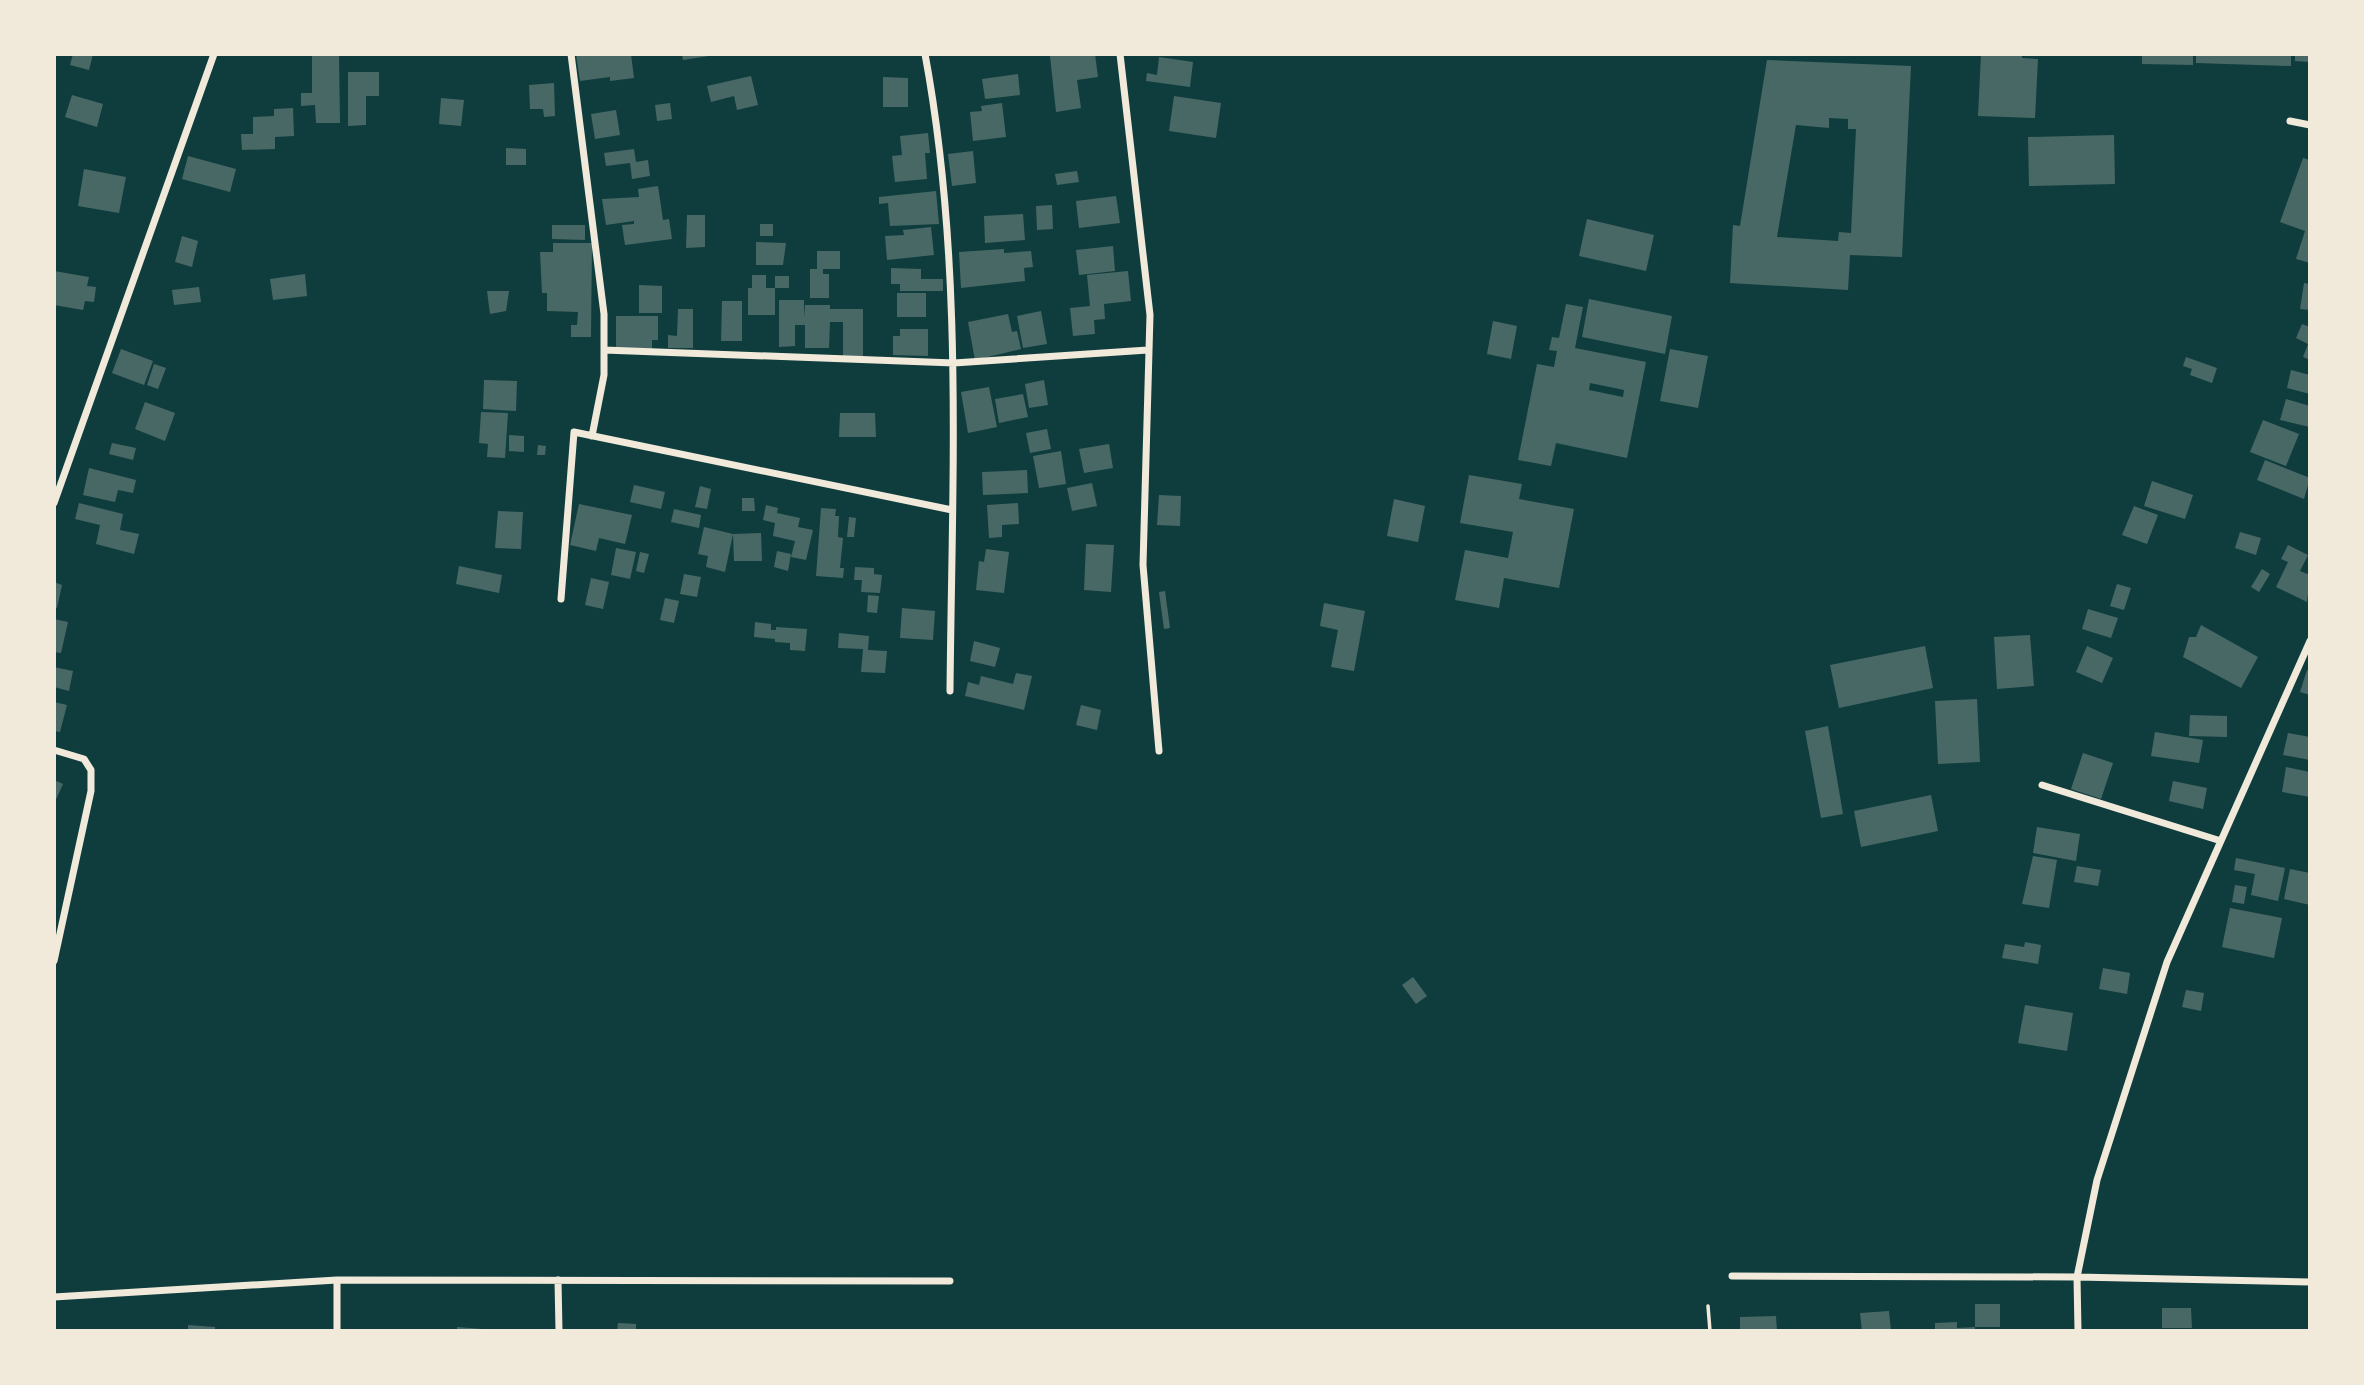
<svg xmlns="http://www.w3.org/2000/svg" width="2364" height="1385" viewBox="0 0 2364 1385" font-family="'Public Sans',sans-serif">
<rect width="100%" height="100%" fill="#0f3d3e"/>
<path fill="#486865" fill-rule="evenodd" d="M73,54H93L89,70L70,65Z
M576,54H631L634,78L610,81V77L580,81Z
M682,54H709V56L683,60Z
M1066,54H1095L1098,77L1077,80L1081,108L1056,112L1050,56Z
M1981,54H2022V58L2038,59L2035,118L1978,116Z
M2142,54H2193V65L2142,64Z
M2196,54H2291V66L2196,63Z
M2295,54H2310V62L2295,61Z
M312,55H339L340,123H316L315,105L301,106V93H312Z
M1159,57L1193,62L1190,87L1146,81L1147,73L1157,75Z
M1767,60L1911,66L1902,257L1850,255L1848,290L1730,283L1733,225L1740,226ZM1829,118L1848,119V129H1856L1851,233L1839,232L1838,241L1777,237L1796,125L1829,128Z
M348,72H379V96H366V125L348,126Z
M1018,74L1020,95L985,99L982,79Z
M751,76L758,105L737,110L734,96L711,102L707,86Z
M883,77L908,78V107H883Z
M554,83L555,116L544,117L543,109H530L529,85Z
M72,95L103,104L97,127L65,117Z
M1174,96L1221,103L1216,138L1169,131Z
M441,98L464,100L461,126L439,124Z
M670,103L672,119L657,121L655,105Z
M1002,103L1006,137L973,141L970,112L982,111L981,106Z
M293,108L294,136L275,137V149L242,150L241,134H253V117L274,116V109Z
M616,110L620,135L595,139L591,114Z
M928,133L930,153H925L927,179L895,182L892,156L902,155L900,136Z
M2114,135L2115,184L2029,186L2028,137Z
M506,148L526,149V165H506Z
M634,149L636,162L648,160L650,176L632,179L630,163L606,166L604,153Z
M973,151L976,183L952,186L948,154Z
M188,156L236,169L230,192L182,179Z
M2303,158L2310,160V263L2296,259L2305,231L2280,222Z
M84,169L126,177L119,213L78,206Z
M1077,171L1079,182L1057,185L1055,174Z
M658,186L663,220L669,219L672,239L625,245L622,225L634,224V221L606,225L602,199L639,197L638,189Z
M936,191L939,224L890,226L888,203L879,204V197Z
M1116,196L1120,223L1079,228L1076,201Z
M1052,205L1053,229L1037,230L1036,206Z
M1023,214L1025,240L985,243L984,216Z
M687,215H705V247L686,248Z
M1587,219L1654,235L1646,271L1579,256Z
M760,224H773V236H760Z
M552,225H585V240L552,239Z
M931,227L934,255L887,260L885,236L904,235L903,230Z
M182,236L198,241L192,267L175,262Z
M756,242L786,243L783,265H756Z
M553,243H592L591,337H571V325H577L578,312L547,311V293H542L540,252H553Z
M1113,246L1115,271L1079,275L1076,250Z
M1004,249V253L1031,251L1033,267L1024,268L1025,281L961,288L959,252Z
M817,251H840V269H823V274H829V298H810V269H817Z
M891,268L921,269V279H943V291H900V284H891Z
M54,271L89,277L87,286L96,287L94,302L85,301L83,310L54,305Z
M1128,271L1131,301L1104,304L1105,319L1094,320L1095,334L1073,336L1070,308L1090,306L1087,275Z
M305,274L307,296L273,300L270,279Z
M752,275H766V288H775V315H748V288H752Z
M775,276H789V288H775Z
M2304,283L2310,284V310L2300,309Z
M639,285L662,286V313H639Z
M199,287L201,302L174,305L172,290Z
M487,291H509L506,311L490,314Z
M897,293H926V317H897Z
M1589,299L1672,316L1665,354L1582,337Z
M779,300H804V318L805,305H830V309H863V357H843V322H830L829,348H805V325H795V346L779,347Z
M722,301H742V341H721Z
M1566,304L1583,307L1575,348L1646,362L1627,458L1556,443L1551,466L1518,460L1537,364L1554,367L1557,351L1549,350L1552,337L1559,338ZM1590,383L1624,390L1623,397L1589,390Z
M678,309H693V348H668V335L677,336Z
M1041,311L1047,344L1023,348L1017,316Z
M1008,314L1012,332L1017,331L1021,349L975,360L968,322Z
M616,316H658V340H652V349H616Z
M1493,321L1517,326L1511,359L1487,354Z
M2302,324L2310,327V360L2303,357L2308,344L2296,338Z
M900,329H928V356L893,355V336H900Z
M121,349L153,361L144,385L112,373Z
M1670,349L1708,356L1698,408L1660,401Z
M2186,357L2217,368L2212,383L2190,375L2192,369L2183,366Z
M154,364L166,368L158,389L147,385Z
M2291,370L2310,375V394L2287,388Z
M484,380L517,381L516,411L483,409Z
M1044,380L1048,405L1029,408L1025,384Z
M989,387L997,427L968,433L961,392Z
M1023,394L1028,417L999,423L995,399Z
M2286,399L2310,406V427L2280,420Z
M145,402L175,413L165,441L135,429Z
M481,412L508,413L505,458L487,457L488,444L479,443Z
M840,413H875L876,437H839Z
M2263,420L2299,434L2286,466L2250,452Z
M1047,429L1051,449L1030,453L1026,433Z
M509,435L524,436V452L509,451Z
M112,443L136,448L133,460L109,454Z
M1109,444L1113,468L1084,473L1079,449Z
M538,445L546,446L545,455H537Z
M1061,451L1066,484L1039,488L1033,456Z
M2265,460L2310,478L2304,499L2257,480Z
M89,468L136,480L133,493L118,490L115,502L83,495Z
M1027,470L1028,493L983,495L982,472Z
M1469,475L1522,484L1519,499L1574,509L1559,588L1504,578L1499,608L1455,600L1465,550L1508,558L1513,532L1460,523Z
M2152,481L2193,495L2185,519L2144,506Z
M1092,483L1097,506L1072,511L1067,488Z
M634,485L665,492L661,509L630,502Z
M700,486L711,489L707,509L695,507Z
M1159,495L1181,496L1180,526L1157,525Z
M742,498H754L755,511H742Z
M1394,499L1425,506L1418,542L1387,536Z
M79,503L123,514L120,530L139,534L134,554L96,544L100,525L75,519Z
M1018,503L1019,524L1002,525V537L989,538L987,505Z
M579,504L632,515L625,544L599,538L596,551L570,545Z
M766,505L778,508L777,513L800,518L798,527L813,530L806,560L791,557L795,541L773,536L775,523L763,520Z
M2134,506L2158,515L2147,544L2122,535Z
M821,508L836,509L835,516H839L838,537L843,538L840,568H844L843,578L816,576Z
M674,509L701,515L699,528L671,522Z
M498,511L523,512L521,549L495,548Z
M849,517L856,518L854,537H847Z
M704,527L733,534L725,572L706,567L708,556L698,554Z
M2240,532L2261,538L2256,555L2235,548Z
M761,533L762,561H734L733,534Z
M1086,544L1114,545L1111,592L1084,590Z
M2288,545L2308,555L2300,571L2310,575L2307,602L2276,587L2288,562L2281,559Z
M616,548L636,552L630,579L611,575Z
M986,549L1009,552L1004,593L976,590L979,561L984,562Z
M777,551L791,554L788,571L774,567Z
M640,552L649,554L644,573L636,571Z
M459,566L502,575L499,593L456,584Z
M855,567L874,568V574L882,575L880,593L861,592L862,580H854Z
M2262,569L2270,574L2259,592L2251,587Z
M684,574L701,577L697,597L680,594Z
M591,578L609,582L603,609L585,605Z
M54,582L62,585L57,608L54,607Z
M2117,584L2131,588L2124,610L2110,606Z
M1165,591L1170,628L1164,629L1159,592Z
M868,595L879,596L877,613L867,612Z
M665,598L679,601L674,623L660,620Z
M1324,603L1365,611L1354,671L1331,667L1338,630L1320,626Z
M902,608L935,611L933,640L900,638Z
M2088,609L2118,618L2111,638L2082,629Z
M54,619L68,622L61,653L54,652Z
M755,622L771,624V630H776V627L807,629L805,651L790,650V643L775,642V639L754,637Z
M2201,625L2258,657L2241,688L2183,657L2189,637H2196Z
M839,633L869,636L868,650L887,651L885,673L861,672L863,649L838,648Z
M2030,635L2034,686L1997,689L1994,637Z
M974,641L1000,648L995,667L970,661Z
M1925,646L1933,688L1839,708L1830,665Z
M2087,646L2113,658L2102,683L2076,672Z
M54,667L73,671L69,691L54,687Z
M2307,670L2310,671V695L2300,692Z
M1016,673L1032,676L1024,710L965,696L968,682L979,685L981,676L1013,684Z
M1977,699L1980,762L1938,764L1935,701Z
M54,702L67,705L60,732L54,731Z
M1081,705L1101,710L1097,730L1076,725Z
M2190,715L2227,716V737L2189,736Z
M1828,726L1843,814L1821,818L1805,731Z
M2155,732L2203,740L2199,763L2151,756Z
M2288,733L2310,737V760L2283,755Z
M2083,753L2113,763L2101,799L2071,789Z
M2286,767L2310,772V797L2282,792Z
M54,780L63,784L54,804Z
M2173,781L2207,788L2203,809L2169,801Z
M1931,795L1938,831L1861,847L1854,811Z
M2037,827L2080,834L2076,861L2033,853Z
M2033,856L2057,860L2049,908L2022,904Z
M2236,858L2285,868L2278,901L2251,895L2255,874L2234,870Z
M2077,866L2101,870L2098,886L2074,882Z
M2290,869L2310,873V905L2284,899Z
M2235,885L2247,887L2244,904L2232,902Z
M2230,908L2282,918L2274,958L2222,947Z
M2025,942L2041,945L2038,964L2002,958L2005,944L2024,947Z
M2103,968L2130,973L2127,994L2099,989Z
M1413,977L1427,996L1416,1004L1402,985Z
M2186,990L2204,993L2201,1011L2182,1007Z
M2025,1005L2073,1013L2067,1051L2018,1043Z
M1975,1304H2000V1327H1975Z
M2162,1308H2191L2192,1328H2162Z
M1889,1311L1891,1331H1862L1860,1313Z
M1776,1316L1777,1331H1740V1317Z
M1957,1322V1328L1975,1327V1331H1935V1323Z
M618,1323L636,1324V1331H617Z
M188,1325L215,1327V1331H188Z
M457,1327L482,1329V1331H457Z"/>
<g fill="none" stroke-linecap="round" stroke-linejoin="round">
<path stroke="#f1e9da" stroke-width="3.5" d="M1708,1306L1710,1331"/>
<path stroke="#f1e9da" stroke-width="7" d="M571,54L604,314V375L592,436
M925,54C964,263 952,479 950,691
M1120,54L1150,315L1143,565L1159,751
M2290,121L2310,125
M604,350L954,363L1148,350
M54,503L214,54
M561,599L574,432L952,510
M54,750L84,759L91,770V791L54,961
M2042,785L2221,841
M1732,1276L2077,1277L2310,1282
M337,1280V1331
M558,1280L559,1331
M54,1297L337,1280L950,1281
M2078,1331L2077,1277L2097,1180L2167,962L2310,641"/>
</g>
<rect width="2364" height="1385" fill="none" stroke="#f1e9da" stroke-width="112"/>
</svg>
